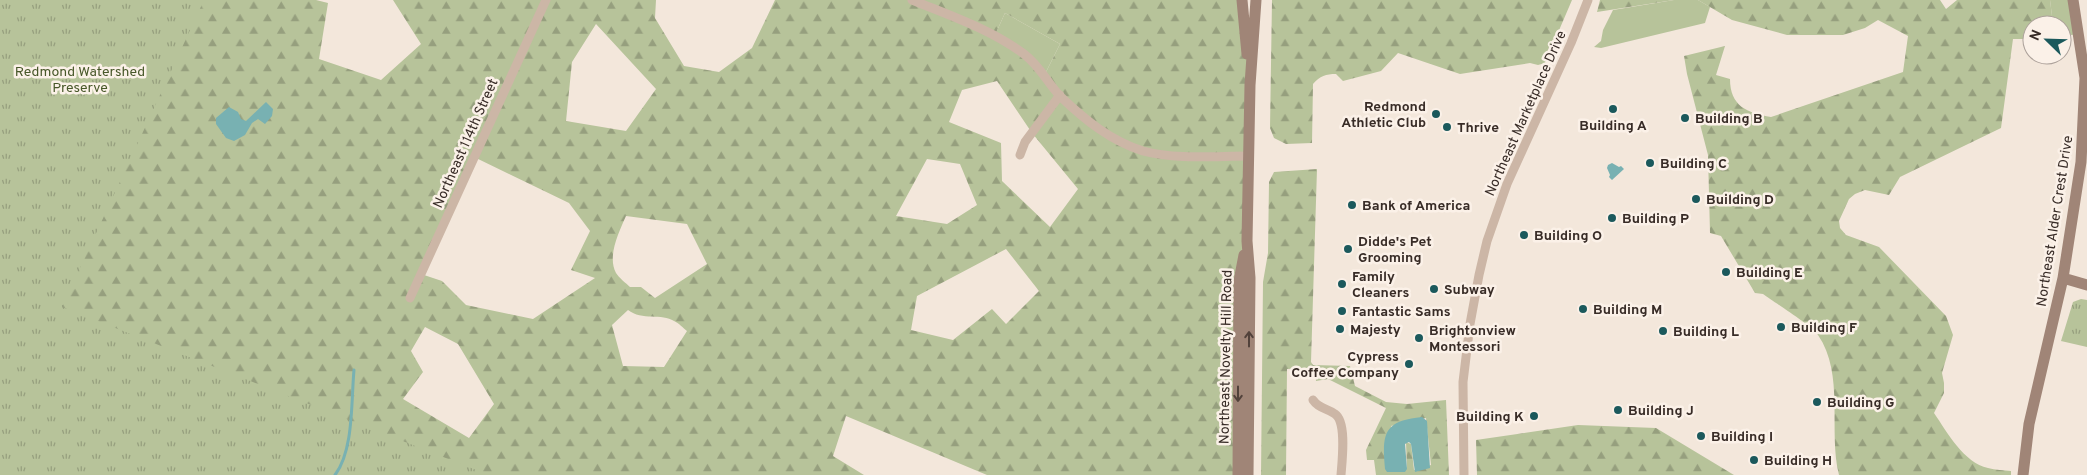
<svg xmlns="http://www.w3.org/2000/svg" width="2087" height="475" viewBox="0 0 2087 475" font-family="Overpass,sans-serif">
<defs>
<pattern id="forest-firs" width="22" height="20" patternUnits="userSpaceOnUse" patternTransform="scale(1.25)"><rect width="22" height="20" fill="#b7c39a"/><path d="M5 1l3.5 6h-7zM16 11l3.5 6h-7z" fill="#969f7e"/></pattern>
<pattern id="park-tufts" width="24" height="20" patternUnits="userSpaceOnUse" patternTransform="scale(1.25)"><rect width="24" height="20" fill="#b7c39a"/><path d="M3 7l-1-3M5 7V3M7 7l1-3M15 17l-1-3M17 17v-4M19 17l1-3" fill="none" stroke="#969f7e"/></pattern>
</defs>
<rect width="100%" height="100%" fill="#f3e7db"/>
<path fill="#b7c39a" d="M1674,0H1698L1710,7L1705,23L1601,48L1594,47L1601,41L1603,30L1613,10Z
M2050,0H2073L2080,34L2062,36V25H2046L2052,16Z
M1005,13L1060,44L1045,74L995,35Z"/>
<path fill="url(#forest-firs)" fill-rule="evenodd" d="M0,0H316L328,3L319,59L381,80L421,44L393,0H656L655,18L684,66L719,72L752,48L775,0H1242L1250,85L1238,475H987L846,416L833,456L864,475H172L58,428ZM1005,13L1060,44L1045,74L995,35ZM596,24L656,89L626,131L566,121L572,62ZM997,81L1032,133L1078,189L1050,227L1002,181L1001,143L949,122L962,90ZM474,157L569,203L590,231L571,270L595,278L533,319L466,305L442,281L421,274ZM927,159L960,164L977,205L947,224L896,216ZM626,216L687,224L707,264L655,298L641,287H630C626,283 619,278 616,273C607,256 619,232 626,216ZM1006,249L1039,291L1006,324L992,309L953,340L911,330L917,296ZM628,310C642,321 662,313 674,321C679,323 683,328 687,331L664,367L623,366L612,325ZM425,327L458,344L494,404L469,438L403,399L423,372L411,351Z
M1272,0H1572L1545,63L1538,65L1530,63L1460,74L1398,53L1381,71L1343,81L1336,74C1326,74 1320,76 1313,84L1312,143L1286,144L1274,138L1270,128Z
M1600,0H1674L1597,12Z
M1698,0H1940L1946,9L1957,0H2050L2052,16L2046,25H2032V39H2013L2001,128L1900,177L1889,195L1865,190L1855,194L1849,199L1839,221L1840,228L1846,235L1879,247L1946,316L1953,335L1942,373L1944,383V393L1934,413C1947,432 1964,463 1988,468C1995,470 2004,470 2011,471V475H1839C1828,431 1845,374 1818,335C1812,326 1774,302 1763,294L1755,293L1721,236L1710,233L1708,155L1687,74L1684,56L1725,46L1716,75L1730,79C1730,106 1747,113 1771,117L1903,72L1908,36L1878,20L1865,28L1843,35H1787L1732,20Z
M1317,169L1311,362L1313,365L1350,366L1355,386L1386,402L1407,404L1446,400L1449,475H1376L1374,460H1367L1366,450L1386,408L1328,379L1316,381L1315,368L1287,369L1286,475H1261L1263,282L1268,253L1269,182L1274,172ZM1426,418L1431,465L1414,470L1411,444L1406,442L1407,469L1391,426Z
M1578,425L1656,428L1734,475H1477L1476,440Z"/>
<path fill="url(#park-tufts)" d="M0,0H204L62,307L489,475H0Z
M2081,299L2087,300V347L2061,341L2073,302Z"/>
<path fill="#78b1b2" d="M266,102L273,109L272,116L265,124L258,119L252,123L245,135L234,141L226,138L216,124V118L229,107L238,112L241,119L246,121Z
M1612,163L1619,167L1621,166L1624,169L1612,180L1609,177L1610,175L1607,168L1608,165Z
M1422,417L1427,421L1430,468L1415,472L1411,444L1409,442L1405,444L1407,469L1405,472H1387L1385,469C1382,434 1383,421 1422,417Z"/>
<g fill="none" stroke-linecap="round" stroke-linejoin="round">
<path stroke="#78b1b2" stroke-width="3" d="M335,475C354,450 351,401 354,370"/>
<path stroke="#ccb6a6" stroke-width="9" d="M912,0C951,16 990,29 1024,54C1041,67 1048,84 1061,97C1085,120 1111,141 1143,151C1176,160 1215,156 1249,156
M1020,155L1025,142L1060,95
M410,298L546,0
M1313,400C1319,409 1327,408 1335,414C1347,422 1342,461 1341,475
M1464,475L1463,382L1470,324L1479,275L1487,241L1507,184L1571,43L1588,0"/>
<path stroke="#a08577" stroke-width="11" d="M1242,0L1247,54
M2063,278L2087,285
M1238,475L1239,281L1244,255
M1248,475L1250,278L1247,241L1250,85L1256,0
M2023,475L2029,424L2063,278L2081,162L2085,78L2073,0"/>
</g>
<defs><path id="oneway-shaft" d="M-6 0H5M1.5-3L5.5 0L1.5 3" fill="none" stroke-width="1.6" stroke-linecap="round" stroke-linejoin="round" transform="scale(1.25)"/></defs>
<g stroke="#52423b">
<use href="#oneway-shaft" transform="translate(1249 339) rotate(-90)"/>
<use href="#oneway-shaft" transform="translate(1238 394) rotate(90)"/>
</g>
<g fill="#1b595c" stroke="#fbf1e8" stroke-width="2">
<circle cx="1613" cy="109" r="5"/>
<circle cx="1436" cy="114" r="5"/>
<circle cx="1685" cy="118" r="5"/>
<circle cx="1447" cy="127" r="5"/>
<circle cx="1650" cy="163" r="5"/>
<circle cx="1696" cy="199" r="5"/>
<circle cx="1352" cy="205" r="5"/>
<circle cx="1612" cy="218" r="5"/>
<circle cx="1524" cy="235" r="5"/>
<circle cx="1348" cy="249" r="5"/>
<circle cx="1726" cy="272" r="5"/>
<circle cx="1342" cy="284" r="5"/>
<circle cx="1434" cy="289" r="5"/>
<circle cx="1583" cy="309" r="5"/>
<circle cx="1342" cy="311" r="5"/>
<circle cx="1781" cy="327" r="5"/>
<circle cx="1340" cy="329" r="5"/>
<circle cx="1663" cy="331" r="5"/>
<circle cx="1419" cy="338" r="5"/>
<circle cx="1409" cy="364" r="5"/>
<circle cx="1817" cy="402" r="5"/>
<circle cx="1618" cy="410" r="5"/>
<circle cx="1534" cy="416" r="5"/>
<circle cx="1701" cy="436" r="5"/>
<circle cx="1754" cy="460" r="5"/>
</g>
<g text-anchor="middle" stroke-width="5" stroke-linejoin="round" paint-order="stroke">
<g font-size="14" fill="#48582a" stroke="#fbf1e8">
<text x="80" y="76">Redmond Watershed<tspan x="80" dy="16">Preserve</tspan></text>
</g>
<g font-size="14" font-weight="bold" fill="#382c27" stroke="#fbf1e8" text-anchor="start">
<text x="1426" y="111" text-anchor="end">Redmond<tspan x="1426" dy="16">Athletic Club</tspan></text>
<text x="1695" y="123">Building B</text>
<text x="1613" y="130" text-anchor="middle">Building A</text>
<text x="1457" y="132">Thrive</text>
<text x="1660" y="168">Building C</text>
<text x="1706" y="204">Building D</text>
<text x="1362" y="210">Bank of America</text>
<text x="1622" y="223">Building P</text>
<text x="1534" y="240">Building O</text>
<text x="1358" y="246">Didde's Pet<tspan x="1358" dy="16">Grooming</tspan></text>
<text x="1736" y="277">Building E</text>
<text x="1352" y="281">Family<tspan x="1352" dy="16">Cleaners</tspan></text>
<text x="1444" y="294">Subway</text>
<text x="1593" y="314">Building M</text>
<text x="1352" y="316">Fantastic Sams</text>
<text x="1791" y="332">Building F</text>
<text x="1350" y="334">Majesty</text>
<text x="1429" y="335">Brightonview<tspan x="1429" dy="16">Montessori</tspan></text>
<text x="1673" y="336">Building L</text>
<text x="1399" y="361" text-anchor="end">Cypress<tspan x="1399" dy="16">Coffee Company</tspan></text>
<text x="1827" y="407">Building G</text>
<text x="1628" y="415">Building J</text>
<text x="1524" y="421" text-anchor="end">Building K</text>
<text x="1711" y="441">Building I</text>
<text x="1764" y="465">Building H</text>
</g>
<g font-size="14" fill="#382c27" stroke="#fbf1e8">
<text transform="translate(1525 113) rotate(-66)" y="5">Northeast Marketplace Drive</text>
<text transform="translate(465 143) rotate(-66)" y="5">Northeast 114th Street</text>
<text transform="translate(2054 221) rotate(-81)" y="5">Northeast Alder Crest Drive</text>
<text transform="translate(1225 357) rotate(-89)" y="5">Northeast Novelty Hill Road</text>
</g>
</g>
<g transform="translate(2047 40) rotate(293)"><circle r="24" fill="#fbf1e8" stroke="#ada29b"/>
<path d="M0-4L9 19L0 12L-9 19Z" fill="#1b595c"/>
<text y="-8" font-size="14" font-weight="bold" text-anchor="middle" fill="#382c27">N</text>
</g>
</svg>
